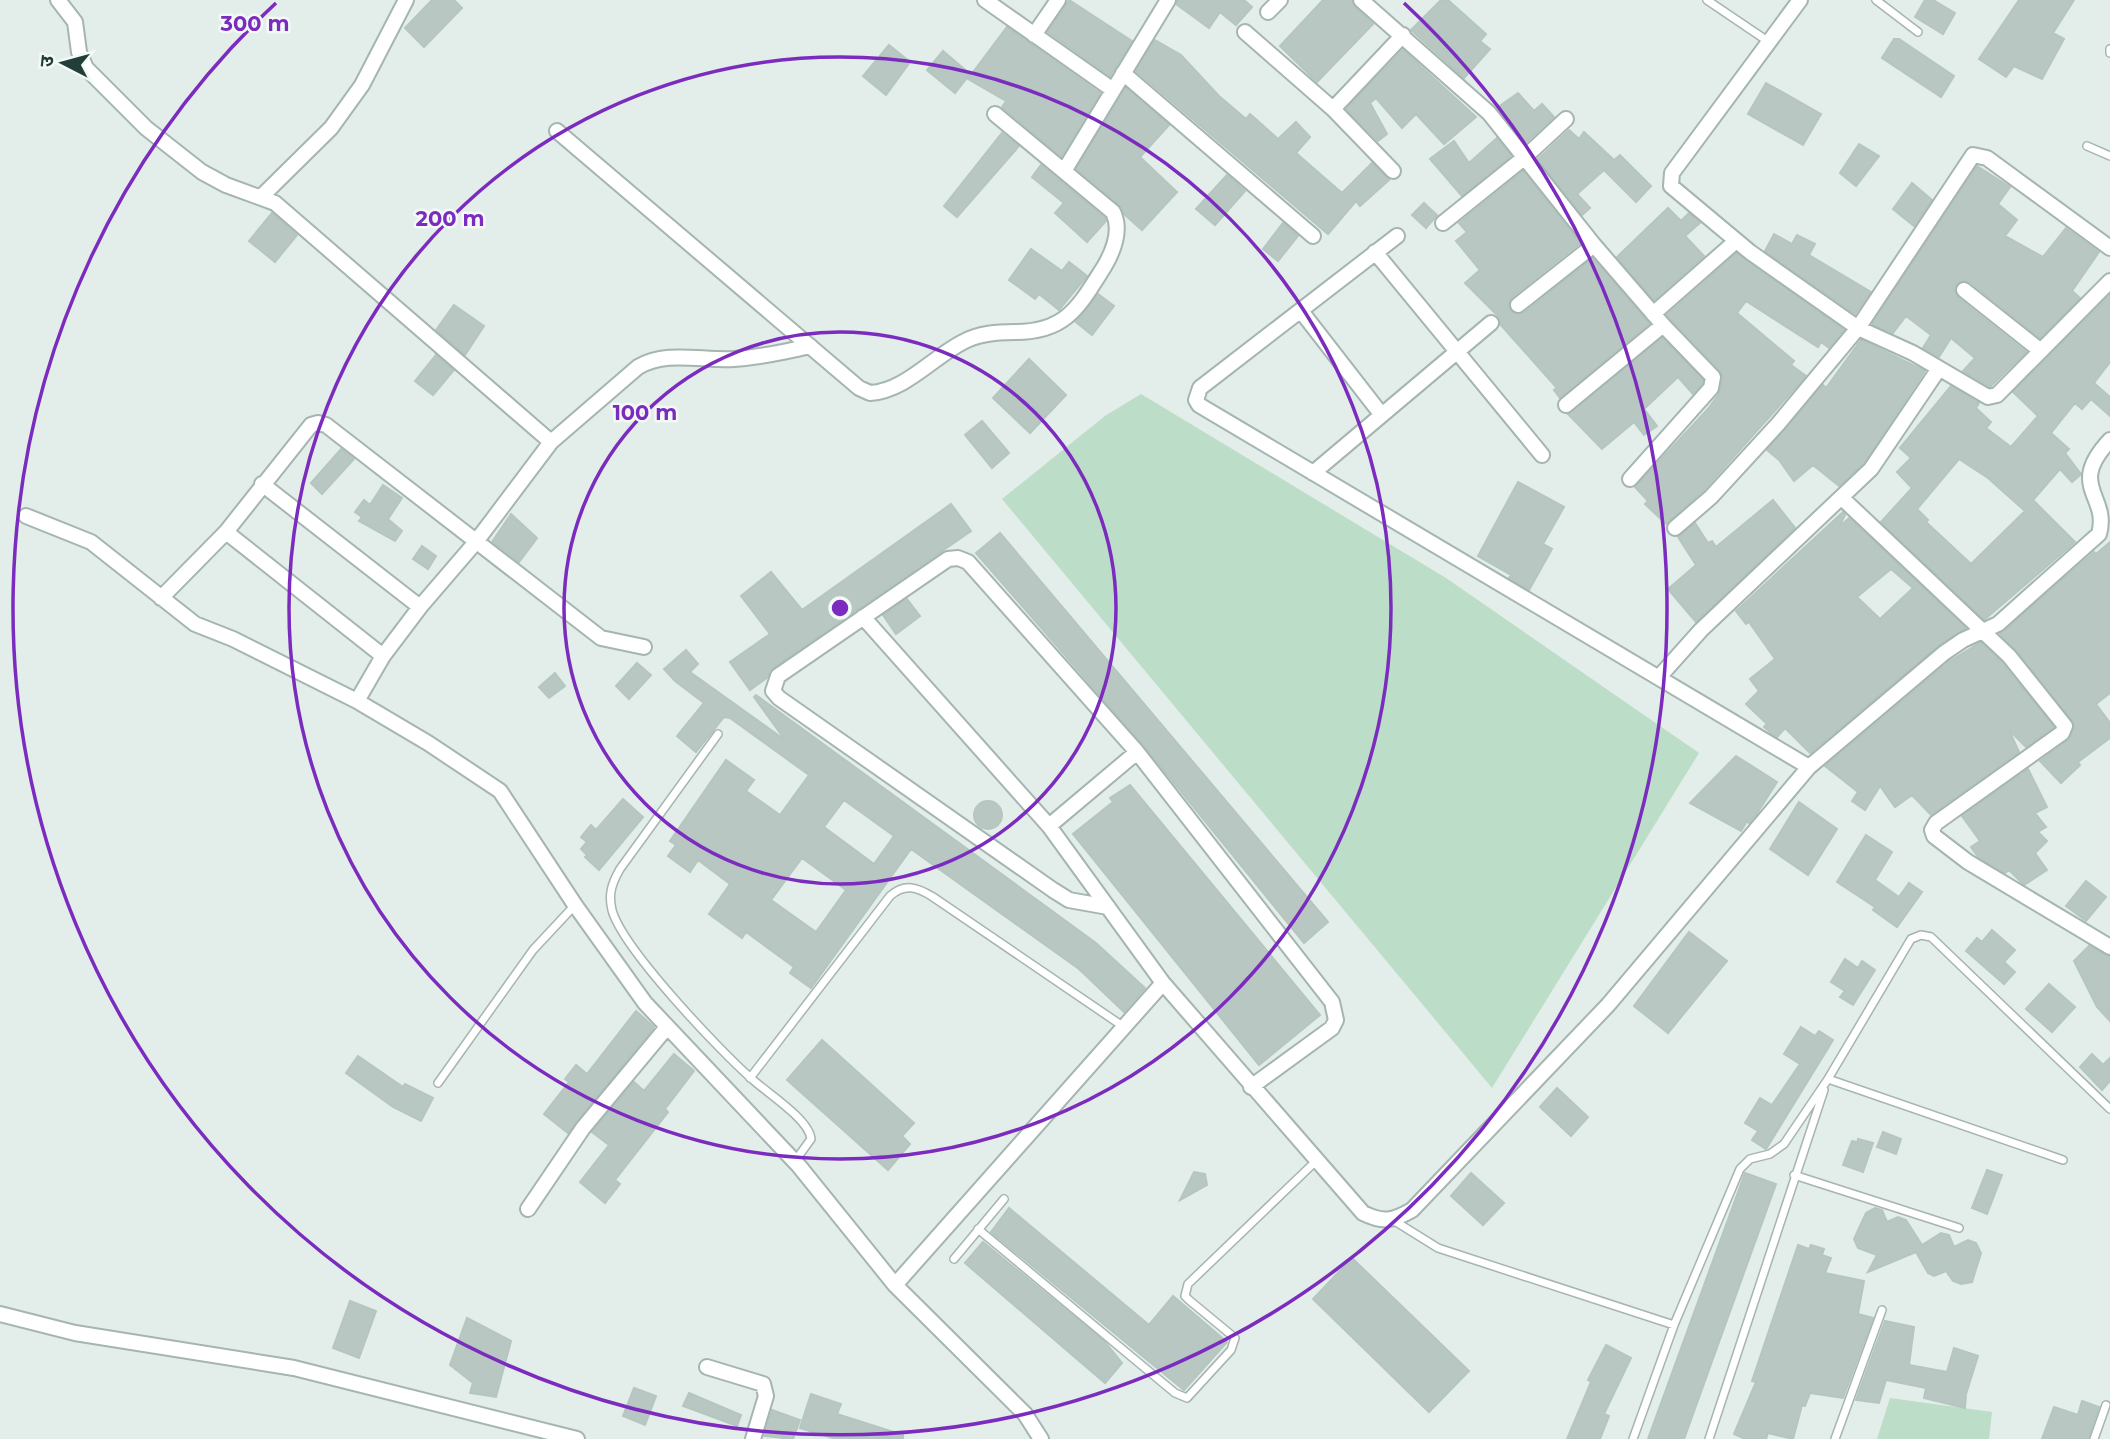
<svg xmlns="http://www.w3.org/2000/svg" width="2110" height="1439" viewBox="0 0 2110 1439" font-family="Montserrat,'Noto Sans Devanagari',sans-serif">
<rect width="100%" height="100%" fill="#e3ede9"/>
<path fill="#bcdec8" d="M1141,394L1446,578L1699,753L1492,1088L1002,499L1105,416Z
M1890,1398L1992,1412L1989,1439H1877Z"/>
<path fill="#b8c7c2" stroke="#b5c6c1" stroke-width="2" fill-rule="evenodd" d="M432,0H454L462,8L424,47L405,28Z
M1069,0L1132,41L1110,76L1048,32Z
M1178,0H1244L1252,7L1236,25L1220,12L1209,28L1176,4Z
M1323,0H1352L1355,7L1373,24L1317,82L1280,46Z
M1441,0H1448L1486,34L1480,41L1490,49L1464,78L1411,30Z
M1925,0H1933L1955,13L1943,34L1915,17Z
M2019,0H2074L2053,33L2064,39L2042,79L2014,66L2006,77L1979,59Z
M1007,27L1100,93L1061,157L1002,107L1006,101L968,79Z
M1894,39H1899L1954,76L1941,97L1882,58Z
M1155,40L1181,55L1219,96L1246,119L1250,114L1278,139L1296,122L1310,137L1296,153L1342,193L1372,163L1389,180L1360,206L1356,201L1328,234L1136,71Z
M889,45L910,62L886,95L863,76Z
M1403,50L1476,117L1444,144L1416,114L1402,128L1376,98L1370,103L1387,134L1378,141L1346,109Z
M943,51L970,74L955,93L927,70Z
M1766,83L1821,114L1803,145L1748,114Z
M1126,88L1169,125L1140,157L1177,192L1142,230L1124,214L1119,205L1076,169Z
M1518,93L1534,111L1542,104L1554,117L1525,143L1497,108Z
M1569,130L1579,139L1584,132L1614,160L1620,155L1651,186L1636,202L1604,170L1577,194L1590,208L1582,215L1538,159Z
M1002,133L1019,146L957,217L944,206Z
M1497,138L1511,156L1462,196L1430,159L1454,141L1469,163Z
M1859,144L1879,156L1856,186L1840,173Z
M1041,165L1105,218L1106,221L1087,242L1055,213L1064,203L1032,177Z
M1977,166L2010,187L1998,204L2017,220L2005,236L2043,257L2066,228L2099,252L2072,291L2080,298L2040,338L1970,282L1957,284L1954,289L1958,298L2026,352L1990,387L1963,371L1975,358L1951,338L1939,357L1923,348L1931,335L1906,316L1893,333L1872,324Z
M1523,171L1580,243L1512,297L1508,306L1511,311L1524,313L1593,258L1649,324L1560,398L1554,390L1557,388L1500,324L1499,317L1465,283L1480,270L1456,241L1467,232L1459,223Z
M1227,175L1245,191L1215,225L1196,209Z
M1912,183L1932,200L1914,226L1893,209Z
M1424,203L1437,215L1426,228L1412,215Z
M1668,208L1681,221L1689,213L1700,223L1685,236L1704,256L1654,300L1617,257Z
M272,213L297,235L275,262L249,241Z
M1283,223L1298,236L1278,261L1263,249Z
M1774,234L1792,244L1797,235L1815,244L1809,255L1871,292L1855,314L1765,251Z
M1031,249L1062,271L1069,262L1087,276L1059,310L1039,294L1035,299L1009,280Z
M1737,253L1844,330L1829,348L1821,342L1818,347L1746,301L1737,313L1794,361L1791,365L1806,376L1704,490L1666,524L1645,504L1648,501L1635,487L1707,410L1719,394L1723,378L1720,370L1667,315Z
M1098,294L1114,306L1092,335L1076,322Z
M2110,295V362L2094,383L2110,397V416L2091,399L2082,409L2075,403L2051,433L2069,449L2065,453L2081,474L2072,482L2060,469L2033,500L2075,542L1984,620L1881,522L1912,488L1897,472L1911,458L1900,448L1951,386L1979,403L1976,408L1991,422L1986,428L2011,447L2038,416L2013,392ZM1959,459L1988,478L2025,511L1971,564L1926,522L1928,520L1917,509Z
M454,305L484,326L465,355L436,330Z
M1662,338L1703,380L1702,384L1693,394L1678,377L1644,409L1657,426L1644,435L1634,422L1602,449L1568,414Z
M1861,340L1925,371L1864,463L1839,486L1813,465L1794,481L1779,460L1767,450L1823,385L1826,388Z
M436,355L454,370L433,395L415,381Z
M1029,359L1066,395L1030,433L993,398Z
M982,421L1009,453L992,468L965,435Z
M341,449L354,459L322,494L311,483Z
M1518,482L1564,507L1543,544L1552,549L1529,590L1509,578L1511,575L1478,556Z
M383,485L402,498L388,519L402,531L395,541L359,521L362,517L355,512L364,500L370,505Z
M1773,500L1795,528L1696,622L1668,589L1696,565L1678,537L1695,523L1708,543L1712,541L1716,547Z
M951,504L971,531L773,668L768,677L750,690L730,662L770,634L741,596L771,572L802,610Z
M1843,512L1845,515L1839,527L1849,518L1966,628L1938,646L1810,753L1785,728L1777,737L1771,733L1764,727L1767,724L1746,704L1759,691L1750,679L1775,659L1749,622L1746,624L1736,611ZM1891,569L1913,588L1880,619L1857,597Z
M511,514L537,538L519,562L492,542Z
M1000,533L1328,922L1304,943L1144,746L976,553Z
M2110,542V693L2096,704L2110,723V738L2078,762L2080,765L2061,783L2040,761L2068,740L2074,724L2016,650L2000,634L2094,552L2096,554Z
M422,546L436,556L428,569L413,559Z
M907,599L920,616L896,634L883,615Z
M1981,642L2002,663L2054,727L2026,747L2009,730L2019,752L1931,815L1912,795L1895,807L1880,786L1865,810L1852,801L1858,792L1825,766L1950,661Z
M686,650L698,664L690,672L785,740L754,697L756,695L1096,943L1145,988L1124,1012L1079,969L911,849L811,988L790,973L794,967L746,932L742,938L709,914L730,884L698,860L690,872L668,856L676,845L670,841L726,760L754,780L746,791L780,815L809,775L730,718L724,717L696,752L677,736L704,703L675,681L664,669ZM844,800L894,836L874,864L824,827ZM802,858L846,890L816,932L771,900Z
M637,663L651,675L629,699L616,686Z
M555,673L565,686L549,698L539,687Z
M1736,756L1777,782L1756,815L1749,823L1747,821L1741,831L1690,803Z
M2028,769L2047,807L2035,813L2046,827L2038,832L2047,841L2035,853L2047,870L2024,885L2009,870L2005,873L1978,857L1971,847L1980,841L1962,816Z
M1130,785L1320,1015L1259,1065L1073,834L1113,802L1110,798Z
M623,799L643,817L599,870L585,857L587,855L581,849L587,842L581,837L591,825L596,830Z
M974 815a14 14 0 1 1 28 0a14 14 0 1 1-28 0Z
M1799,802L1837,829L1808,875L1770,849Z
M1866,835L1892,852L1875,880L1899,897L1909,883L1922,892L1897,927L1873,910L1875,907L1837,882Z
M2086,881L2106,897L2086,921L2066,906Z
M1992,930L2015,950L2004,962L2015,972L2004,984L1966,951L1977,938L1982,942Z
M1689,932L1727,961L1668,1033L1634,1006Z
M2089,946L2110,957V1021L2097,1007L2074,961Z
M1845,959L1858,968L1862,961L1875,970L1853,1005L1840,997L1845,991L1831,982Z
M2049,984L2075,1007L2052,1032L2026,1009Z
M636,1011L654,1027L568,1133L544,1114L569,1082L565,1079L576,1065L587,1074Z
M1801,1027L1815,1036L1819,1031L1833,1040L1766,1149L1752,1140L1758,1131L1745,1123L1760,1098L1772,1105L1800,1064L1784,1054Z
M822,1040L914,1123L902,1136L910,1144L888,1170L787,1080Z
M674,1054L694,1071L665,1109L668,1112L615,1180L620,1184L605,1203L580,1182L609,1145L592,1132L634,1082L644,1091Z
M2092,1054L2103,1065L2110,1058V1081L2102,1090L2080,1067Z
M358,1056L403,1087L405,1084L433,1098L421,1121L393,1107L346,1073Z
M1557,1088L1588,1117L1571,1136L1540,1107Z
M1883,1132L1901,1139L1896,1154L1877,1147Z
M1858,1139L1873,1143L1863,1172L1843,1165L1852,1141L1858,1142Z
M1987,1170L2002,1175L1987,1214L1972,1208Z
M1194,1172L1205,1174L1207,1185L1180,1200Z
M1471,1173L1504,1203L1483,1225L1451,1196Z
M1745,1173L1776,1184L1684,1439H1648Z
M1009,1208L1149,1325L1173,1296L1227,1342L1184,1390L991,1232Z
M1875,1208L1882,1210L1887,1222L1898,1217L1906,1220L1922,1245L1941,1233L1949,1235L1954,1247L1968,1240L1976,1243L1981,1253L1972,1282L1961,1284L1953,1281L1946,1271L1934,1276L1928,1273L1916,1252L1868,1272L1877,1255L1858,1248L1854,1239L1866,1213Z
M983,1242L1105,1342L1122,1363L1105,1383L965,1263Z
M1798,1245L1809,1249L1811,1245L1824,1249L1822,1255L1831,1258L1825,1273L1864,1281L1858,1314L1873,1318L1843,1398L1810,1393L1805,1406L1802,1405L1793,1439L1768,1433L1766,1439H1745L1734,1434L1756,1382L1752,1381Z
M1352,1258L1469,1371L1429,1412L1313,1299Z
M350,1301L376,1311L359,1358L333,1348Z
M467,1318L511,1341L496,1397L470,1393L473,1383L450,1365Z
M1885,1321L1914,1327L1909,1365L1947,1372L1954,1348L1978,1356L1966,1394L1965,1408L1924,1398L1926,1388L1886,1380L1879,1403L1856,1400Z
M1606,1345L1631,1358L1604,1414L1609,1416L1600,1439H1567L1591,1382L1588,1380Z
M634,1388L656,1396L645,1425L623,1416Z
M689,1393L741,1415L737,1426L683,1406Z
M811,1394L841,1404L837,1414L903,1435V1439H836L800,1428Z
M2082,1401L2099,1407L2088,1439H2042L2054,1407L2078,1415Z
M772,1410L800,1420L793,1439L764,1436Z"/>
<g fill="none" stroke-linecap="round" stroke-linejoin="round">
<defs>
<path id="service" d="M1707,0L1769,42
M1876,0L1918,32
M2110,49V53
M2087,146L2110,156
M718,734L620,869C612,883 608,894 612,910C622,948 720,1051 752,1079C767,1093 809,1119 811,1139L795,1161
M750,1078L890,896C905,883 917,887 933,897L1124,1027
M1828,1079L2063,1160
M438,1083L533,950L575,905
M1794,1175L1959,1228
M1393,1220L1438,1248L1674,1325
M978,1229L1175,1393L1187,1398L1231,1350L1235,1338L1189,1300L1185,1296L1188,1284L1316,1161
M954,1259L1004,1199
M1633,1439L1674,1325L1740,1169L1750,1159L1770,1154L1784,1144L1828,1079L1911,939L1921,935L1931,937L2110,1109
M1709,1439L1824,1090
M1835,1439L1882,1310
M2094,1439L2106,1405"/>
<path id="minor" d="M58,0L75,22L79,52L86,68L146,128L202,172L226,185L275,203L551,442
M985,0L1113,90
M1361,0L1489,113L1594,245L1663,325L1713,377L1711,388L1630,479
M1800,0L1672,173L1671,186L1750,252L1858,328L1913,353L1988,397L1997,395L2110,281
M1268,12L1280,0
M1245,32L1333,109L1393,171
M1034,35L1058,0
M1123,73L1313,236
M1333,109L1403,35
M557,131L859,388L870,393C905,391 933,357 963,342C979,333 998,332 1015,332C1067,332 1079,306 1104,267C1114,250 1122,230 1113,212L995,114
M1064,171L1168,0
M262,196L331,128L362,85L406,0
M1443,223L1525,157L1566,119
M1397,236L1200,388L1196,400L1199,405L1809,767
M1375,252L1542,455
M1964,290L2041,351
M1518,305L1594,245
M1301,311L1381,414
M1653,314L1736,241
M1566,405L1663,325
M1313,473L1491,323
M262,484L420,607
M1843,499L2009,656L2065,726L2062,733L1936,823L1932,830L1934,836L1968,862L2110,947
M26,516L91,542L195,624L233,639L357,701L428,743L500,791L575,905L645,1003L799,1166L895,1285L1025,1414L1041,1439
M1675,528L1711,497L1778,424L1858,328L1973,155L1987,158L2110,248
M226,532L383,656
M161,598L226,532L311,425L318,423L326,425L601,638L644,647
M863,617L1049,826L1163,983L1363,1213C1383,1223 1393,1221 1412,1210L1608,1005L1809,767L1944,653L1963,640L1998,624L2099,534C2110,495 2066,487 2110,440
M1660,676L1701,630L1871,469L1938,370
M357,701L383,656L420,607L475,543L551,442L638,367C666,350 702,361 734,359C760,357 785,352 810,346
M1049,826L1137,752
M1108,907L1069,900L1053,890L779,698L773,691L778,676L948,559L958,558L968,562L1137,752L1332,1002L1336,1020L1332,1028L1251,1087
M528,1209L583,1128L667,1027
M895,1285L1163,983
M0,1314L75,1333L294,1368L577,1439
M707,1367L763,1384L766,1396L753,1439"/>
</defs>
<use href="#service" stroke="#a5b5b1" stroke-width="10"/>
<use href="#minor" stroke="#a5b5b1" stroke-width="18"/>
<use href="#service" stroke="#fff" stroke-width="7"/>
<use href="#minor" stroke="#fff" stroke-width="14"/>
</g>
<g fill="none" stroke="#7b2cbf" stroke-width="3.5">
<circle cx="840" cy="608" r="276"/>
<circle cx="840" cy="608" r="551"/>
<path d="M1404 3A827 827 0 1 1 276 3"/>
</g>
<circle cx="840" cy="608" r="10" fill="#7b2cbf" stroke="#f3f9f7" stroke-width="3.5"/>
<g font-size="21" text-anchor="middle" font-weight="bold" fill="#7b2cbf" stroke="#f3f9f7" stroke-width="5" stroke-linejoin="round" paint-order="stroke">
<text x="255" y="31">300 m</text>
<text x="450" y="226">200 m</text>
<text x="645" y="420">100 m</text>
</g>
<g transform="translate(63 63) rotate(276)" stroke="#f3f9f7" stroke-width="5" paint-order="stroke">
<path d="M0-5L12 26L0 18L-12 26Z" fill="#223e39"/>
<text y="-10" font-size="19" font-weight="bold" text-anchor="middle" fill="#223e39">उ</text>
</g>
</svg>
